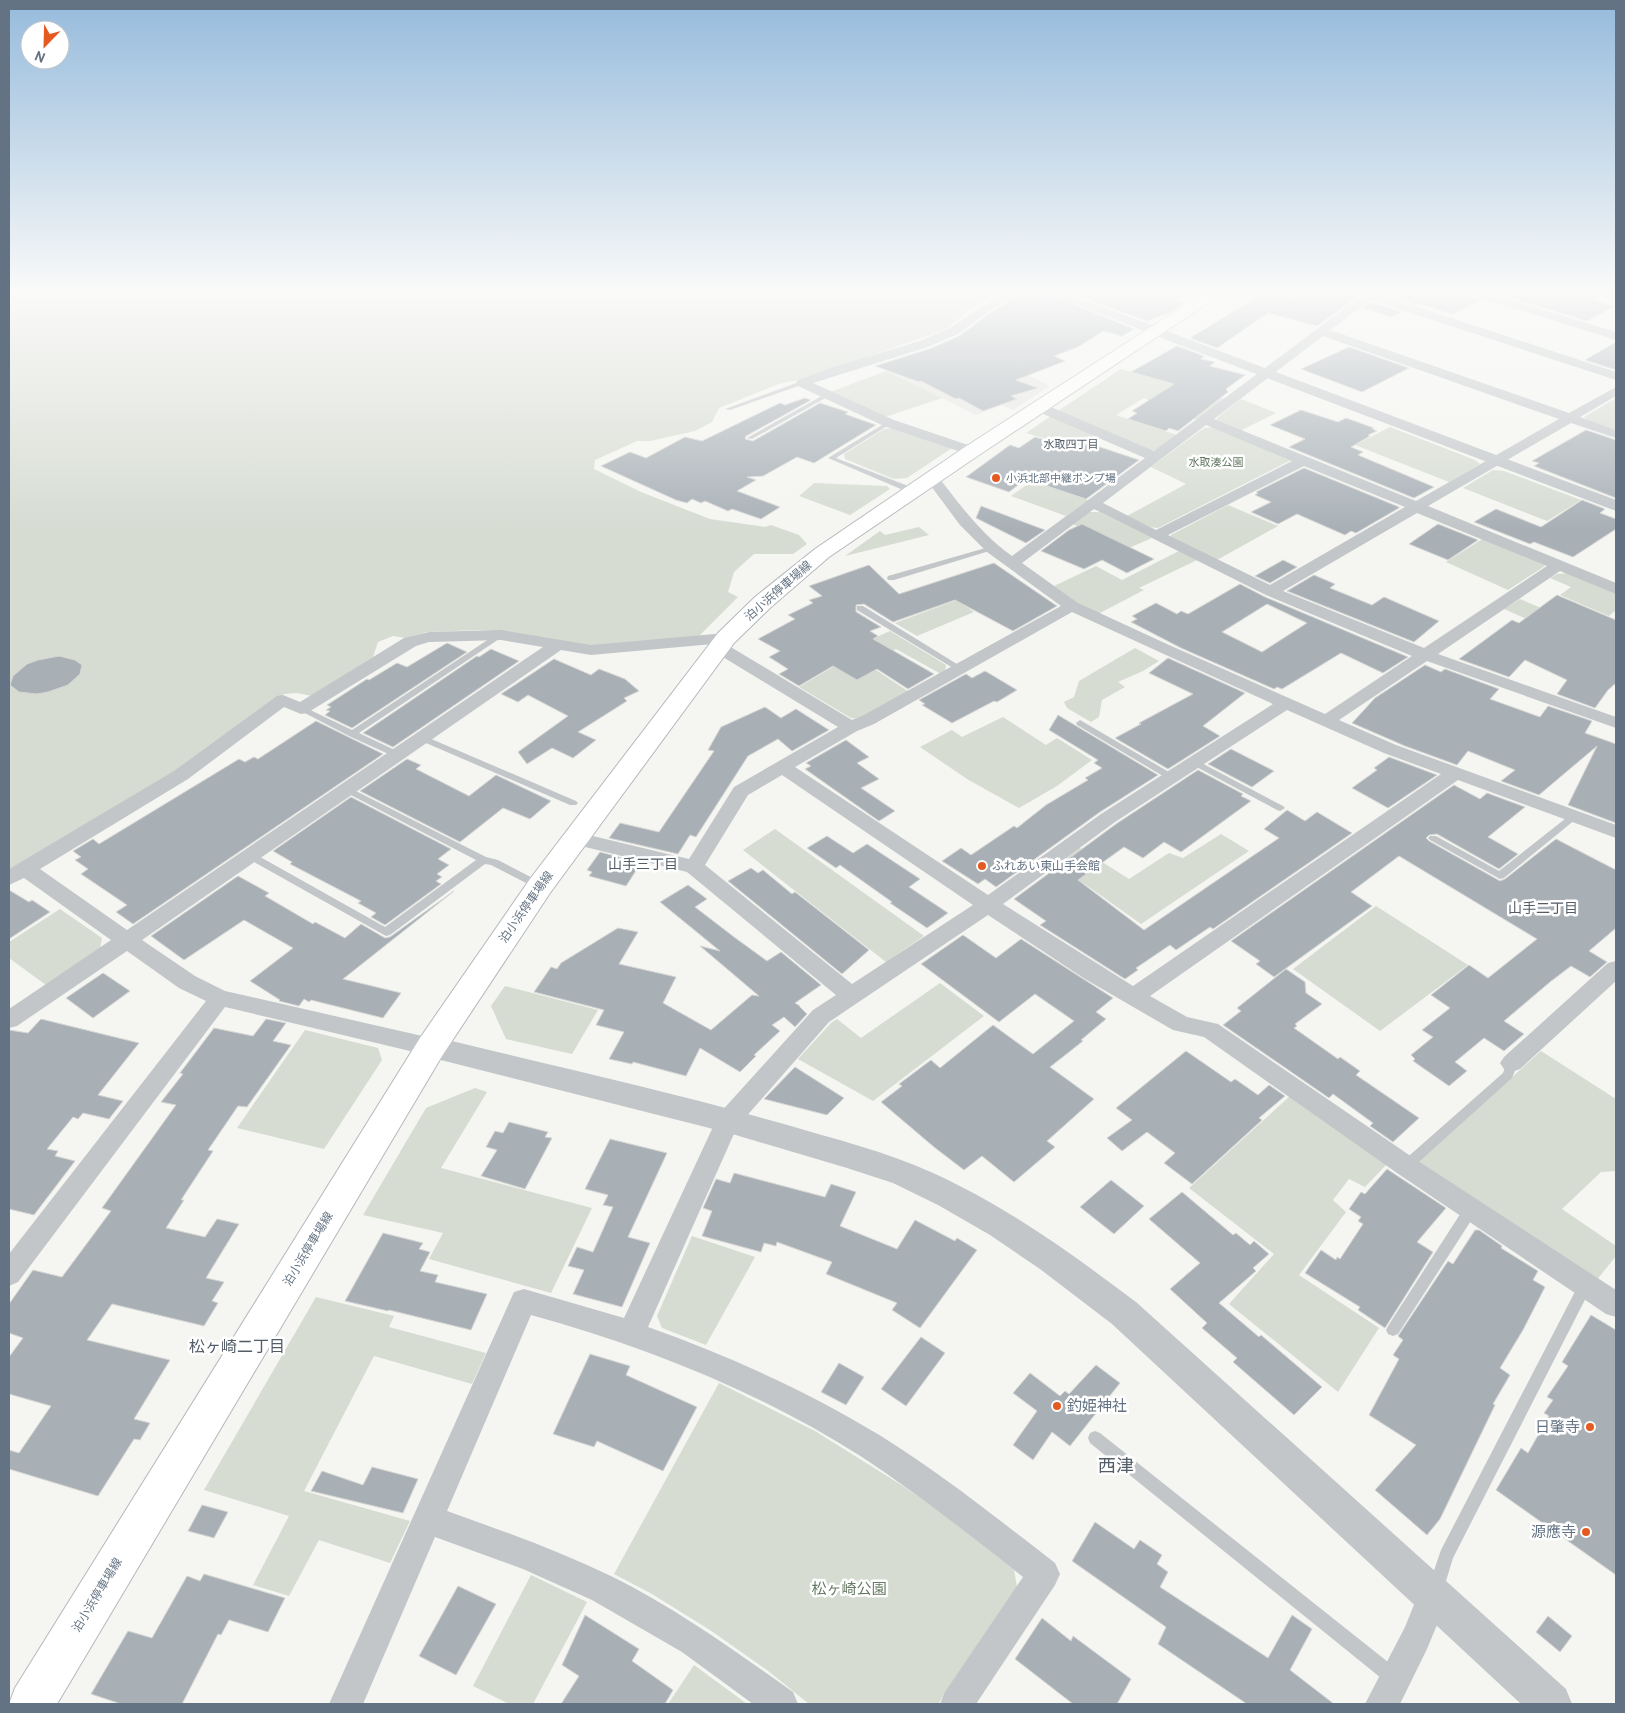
<svg xmlns="http://www.w3.org/2000/svg" width="1625" height="1713" viewBox="0 0 1625 1713" font-family="Overpass,'Noto Sans JP',sans-serif">
<rect width="100%" height="100%" fill="#f5f5f1"/>
<path fill="#e6e7e5" d="M961,343L1050,386L1013,410L1002,405L976,415L886,371Z"/>
<path fill="#d6dcd2" d="M9,291H1003C991,297 978,303 967,311C958,319 952,326 942,331L802,379L779,384L719,408L712,422L695,431L650,441H637L595,460L594,469L641,492L710,519L765,527L771,525L799,535L807,544L793,554H754L734,572L728,592L738,597L699,636L597,646L584,645L509,632L480,630L427,632L405,638L393,636L378,642L373,657L312,696L297,693L284,694L175,773L9,869Z
M1121,369L1225,399L1197,420L1144,398L1116,415L1177,435L1156,450L1148,451L1058,411Z
M886,371L942,398L885,417L830,392Z
M1616,398V431L1589,422L1584,417Z
M1241,399L1276,413L1238,432L1216,421L1217,418Z
M1051,416L1096,435L1077,448L1026,433Z
M1216,427L1291,460L1158,528L1150,527L1127,516L1186,484L1151,467L1204,428Z
M1390,427L1475,460L1480,464L1449,482L1355,445Z
M893,428L952,448L907,478L894,479L845,459L844,454L884,429Z
M1493,470L1504,471L1581,500L1547,521L1463,488Z
M1032,481L1088,500L1066,516L1011,496Z
M814,483L887,486L890,489L850,515L799,496Z
M1228,505L1278,526L1217,560L1171,537V535Z
M1087,512H1100L1152,538L1124,550L1071,523Z
M919,527L929,535L845,556L880,531L885,535Z
M1484,538L1542,562L1545,566L1508,590L1446,562Z
M1179,551L1197,560L1139,588L1144,590L1098,614L1076,603L1052,587L1096,566L1122,580Z
M1570,573L1616,592V610L1609,616L1560,595L1571,587L1550,578L1557,574Z
M1520,599L1588,628L1572,639L1504,609Z
M957,600L974,612L917,636L895,623Z
M853,609L867,618L822,641L839,654L890,631L946,665L945,673L941,674L896,649L867,664L909,692L860,719L851,718L799,687L833,667L792,644Z
M1135,648L1159,661L1143,671L1118,682L1125,687L1102,700L1099,717L1091,722L1067,708L1064,702L1074,697L1079,681Z
M1003,717L1046,745L1057,738L1092,760L1057,786L1019,808L967,779L920,747L952,730L962,737Z
M775,829L924,936L886,962L743,850Z
M1221,834L1249,851L1141,924L1089,887L1053,864L1077,846L1129,879L1169,853L1183,858Z
M1376,906L1468,965L1380,1031L1293,969Z
M60,909L102,938L100,949L46,985L9,958V942Z
M940,983L984,1016L873,1101L798,1059L831,1023L837,1019L861,1038Z
M505,986L598,1010L572,1054L506,1039L491,1006Z
M305,1030L378,1048L382,1060L324,1149L237,1128Z
M1541,1051L1616,1099V1171L1601,1172L1562,1209L1616,1246V1256L1596,1281L1415,1164Z
M475,1088L487,1092L441,1168L592,1208L551,1293L429,1259L443,1233L363,1215L426,1108Z
M1290,1096L1387,1164L1365,1187L1349,1179L1333,1200L1346,1212L1299,1275L1379,1328L1338,1392L1229,1304L1274,1254L1189,1188Z
M692,1236L755,1257L706,1345L662,1328L657,1316Z
M316,1297L394,1316L389,1327L486,1353L472,1384L374,1356L304,1491L410,1521L390,1563L319,1540L289,1596L253,1585L289,1516L204,1490Z
M719,1383L815,1431L903,1486L943,1514L1014,1570L1017,1587L938,1704H809L767,1670L710,1630L652,1594L614,1574Z
M531,1575L587,1602L533,1704H509L473,1686Z
M694,1665L747,1704H668Z"/>
<path fill="#a8b0b6" stroke="#d6d6d4" fill-rule="evenodd" d="M1027,291H1041L1134,329L1122,336L1103,331L1078,347L1054,356L1065,361L1016,380L1038,388L1011,396L1017,399L983,411L959,398L956,399L921,381L919,382L875,366L929,349L959,336L992,312Z
M1065,291H1191L1175,301L1184,303L1171,312L1147,321Z
M1267,291L1296,298L1306,291H1352L1353,295L1357,297L1317,326L1268,313L1217,348L1190,338Z
M1382,291H1462L1464,295L1482,300L1452,314L1420,304L1417,305L1381,293Z
M1488,291H1596L1600,295L1593,299L1615,306L1587,321Z
M1371,302L1402,312L1391,317L1363,308Z
M1616,342V370L1585,360Z
M1177,346L1204,356L1201,359L1215,362L1210,366L1245,375L1226,389L1228,392L1178,431L1169,428L1166,431L1128,419L1137,413L1132,411L1174,384L1131,372Z
M1349,347L1409,368L1362,392L1301,369Z
M805,398L811,400L746,436L745,439L753,441L820,403L848,412L845,414L876,425L814,463L797,457L763,476L747,477L756,480L737,491L780,507L761,519L732,509L728,511L705,501L701,503L692,499L687,503L676,500L601,466L630,452L646,458L685,437L702,441L780,403L785,405Z
M1301,410L1338,422L1346,418L1374,428L1372,429L1377,431L1368,435L1370,436L1351,447L1363,452L1358,455L1434,487L1414,498L1289,447L1305,439L1270,425Z
M1586,430L1616,440V498L1534,466L1539,463L1532,461Z
M1035,437L1079,450L1088,443L1139,460L1086,499L1026,479L1009,492L966,477L1010,445L1019,448Z
M1304,468L1399,507V508L1356,533L1351,531L1345,535L1297,514L1278,524L1251,512L1271,502L1255,495L1258,493L1256,492Z
M1582,500L1605,509L1600,513L1616,519V529L1573,557L1534,542L1530,544L1474,522L1496,509L1541,527Z
M981,506L1045,530L1026,543L976,518Z
M1082,524L1154,559L1127,573L1102,560L1084,569L1041,551L1069,530Z
M1438,524L1478,540L1448,560L1409,544Z
M1283,560L1297,567L1270,583L1255,576Z
M994,563L1057,606L1013,631L955,600L893,622L864,604L856,605V612L881,627L870,631L878,636L873,639L934,674L908,689L877,669L857,680L833,666L799,686L779,674L788,669L769,657L780,651L758,639L795,619L788,615L813,603L809,600L822,596L809,586L869,565L899,594Z
M1314,575L1335,584L1330,588L1372,605L1384,597L1439,621L1414,642L1287,591Z
M1240,584L1265,597L1408,657L1383,673L1341,653L1282,689L1277,687L1274,689L1181,648L1131,622L1137,619L1132,616L1156,603L1177,614L1181,611L1188,614ZM1267,604L1307,623L1262,652L1222,632Z
M1557,595L1616,620V683L1608,690L1595,708L1557,694L1567,680L1525,660L1509,677L1459,659L1512,620L1519,623Z
M447,643L467,652L352,728L325,715L330,711L326,710L331,707L327,705L367,679L369,680L397,663L407,667Z
M491,649L519,661L393,747L363,733L477,656L479,657Z
M59,656L75,660L82,665L80,674L68,685L48,692L37,694L19,692L10,685L13,676L27,664L38,660Z
M1168,658L1245,693L1203,726L1220,736L1168,769L1115,738L1141,724L1139,723L1193,694L1149,673Z
M554,659L591,675L599,669L625,679L639,691L624,698L627,701L578,732L596,740L573,758L552,748L527,764L518,752L568,716L528,695L518,702L501,694Z
M1425,665L1441,672L1445,669L1499,689L1490,699L1540,717L1548,706L1592,721L1585,733L1616,744V823L1568,805L1597,746L1539,795L1501,781L1515,770L1468,751L1457,765L1405,746L1352,723L1375,698Z
M985,671L1017,690L997,702L994,701L952,723L922,705L925,704L919,700L966,674L972,678Z
M765,707L781,718L796,709L829,730L792,751L778,739L748,756L696,837L690,835L678,854L609,838L620,823L659,832L714,751L708,750L721,727Z
M1058,715L1158,775L1100,812L996,887L985,879L978,884L942,861L961,848L971,855L1014,826L1017,828L1046,805L1088,780L1085,778L1102,768L1094,763L1098,760L1049,730Z
M316,721L383,754L133,924L116,912L127,905L81,874L88,869L75,860L81,857L73,851L93,839L99,844L239,759L245,762L254,757L258,759Z
M846,740L869,757L857,763L879,779L861,788L895,811L879,821L805,769L811,766L806,763Z
M1231,749L1274,771L1252,787L1208,764Z
M1389,757L1437,775L1388,808L1352,788L1377,770L1374,768Z
M407,759L421,765L416,769L469,796L496,775L551,801L530,819L503,808L460,842L360,791Z
M1198,770L1243,794L1241,796L1251,801L1181,852L1164,842L1143,858L1124,847L1078,880L1144,930L1279,838L1264,829L1287,810L1305,821L1317,812L1352,833L1213,929L1210,927L1176,950L1170,945L1136,968L1138,970L1125,979L1040,925L1046,921L1014,899L1116,824Z
M1454,785L1480,799L1487,793L1525,807L1488,837L1518,854L1499,869L1437,834L1429,835L1426,838L1429,841L1500,881L1505,879L1556,839L1616,870V928L1589,951L1607,962L1590,977L1571,966L1550,982L1504,1021L1524,1034L1504,1051L1484,1038L1455,1062L1467,1071L1449,1086L1413,1061L1415,1059L1411,1055L1433,1037L1422,1030L1450,1008L1431,995L1469,965L1488,978L1537,939L1399,856L1351,892L1372,906L1274,977L1256,964L1260,961L1231,941Z
M351,797L451,849L438,859L449,865L437,874L442,877L436,881L441,884L385,925L371,917L376,913L358,903L361,901L290,864L292,862L273,851Z
M827,836L853,853L867,844L920,879L909,887L948,913L927,928L890,903L892,902L840,865L836,868L807,848Z
M600,852L641,863L626,886L589,876L592,872L587,870Z
M751,868L758,873L763,870L792,894L795,892L869,950L842,974L728,881Z
M238,876L269,893L265,896L313,924L315,922L345,938L361,924L385,938L390,937L454,891L343,979L401,993L383,1018L311,1000L309,1002L304,999L299,1006L279,1001L280,1000L250,981L293,948L244,920L184,960L151,936Z
M688,885L707,899L695,907L734,937L767,961L781,952L821,985L795,1003L800,1006H799L807,1014L795,1027L784,1017L772,1025L780,1031L754,1055L756,1056L740,1072L700,1048L686,1076L633,1062L632,1064L609,1059L624,1032L596,1025L604,1010L534,992L551,967L557,969L561,963L618,928L638,932L619,964L676,977L663,1003L711,1030L752,995L759,996L700,946L720,951L660,902Z
M9,890L29,902L32,900L50,912L9,939Z
M963,935L996,958L1021,939L1113,998L1096,1012L1106,1019L1081,1040L1083,1041L1050,1067L1094,1099L1047,1141L1055,1147L1014,1182L982,1156L964,1170L934,1147L881,1102L902,1086L899,1084L931,1060L940,1068L993,1025L1033,1054L1074,1021L1035,994L999,1022L921,964Z
M1286,969L1305,982L1306,993L1322,1004L1295,1024L1297,1026L1294,1028L1338,1059L1340,1057L1360,1071L1356,1075L1419,1118L1393,1142L1370,1126L1373,1123L1333,1094L1329,1098L1223,1025L1241,1011L1237,1008Z
M103,973L130,991L93,1018L66,998Z
M41,1019L139,1043L98,1095L123,1101L109,1119L83,1113L78,1119L73,1117L47,1149L58,1151L55,1156L75,1161L34,1215L9,1209V1030L28,1033Z
M266,1019L286,1023L273,1041L291,1045L247,1107L238,1106L208,1150L213,1151L181,1200H184L166,1228L205,1237L217,1219L239,1224L206,1278L224,1282L212,1301L218,1303L204,1326L112,1304L87,1340L170,1360L134,1419L150,1423L140,1440L134,1439L98,1496L9,1469V1450L19,1453L51,1406L9,1394V1357L23,1338L9,1333V1304L33,1270L62,1277L111,1211L102,1208L176,1105L161,1102L183,1074L180,1073L214,1028L253,1036Z
M1186,1051L1231,1082L1235,1079L1258,1095L1269,1085L1285,1096L1259,1118L1262,1120L1192,1184L1164,1163L1175,1153L1147,1132L1122,1151L1107,1138L1132,1120L1116,1108Z
M795,1067L844,1098L827,1115L764,1099Z
M509,1122L548,1132L545,1137L552,1138L525,1189L481,1176L497,1150L486,1147L495,1131L503,1133Z
M610,1139L667,1153L628,1237L650,1243L622,1307L573,1294L584,1270L568,1266L577,1247L593,1252L613,1207L603,1205L608,1195L585,1189Z
M1387,1169L1446,1208L1417,1242L1433,1252L1385,1328L1358,1310L1360,1307L1305,1273L1321,1250L1336,1260L1337,1257L1340,1259L1363,1224L1358,1221L1361,1217L1349,1209L1361,1192L1365,1194Z
M734,1173L825,1197L831,1184L856,1192L840,1226L897,1249L915,1220L955,1241L957,1238L977,1250L920,1328L892,1310L897,1303L826,1274L832,1262L777,1242L776,1246L764,1243L761,1252L702,1236L712,1211L703,1208L716,1179L730,1183Z
M1111,1180L1144,1206L1114,1234L1080,1207Z
M1182,1192L1233,1235L1236,1233L1250,1245L1254,1241L1269,1254L1253,1268L1256,1271L1219,1303L1259,1337L1261,1335L1322,1387L1294,1415L1233,1362L1237,1358L1202,1328L1207,1323L1170,1289L1200,1263L1149,1219Z
M1475,1230H1479L1502,1246L1501,1248L1538,1271L1533,1280L1545,1287L1523,1330L1500,1368L1510,1375L1493,1404L1495,1405L1440,1519L1427,1535L1375,1490L1416,1445L1369,1415L1399,1359L1393,1355L1403,1340L1398,1336L1448,1261L1453,1264Z
M383,1233L423,1243L419,1249L430,1252L420,1271L438,1275L435,1282L487,1294L471,1330L389,1310L388,1311L345,1301Z
M1591,1315L1616,1330V1575L1496,1490L1521,1448L1528,1453L1549,1416L1544,1413L1553,1400L1547,1397L1568,1366L1562,1362Z
M921,1337L945,1353L906,1406L881,1389Z
M590,1354L630,1366L626,1375L697,1407L663,1471L597,1441L594,1447L553,1434Z
M839,1363L864,1377L846,1405L821,1392Z
M1096,1365L1120,1383L1070,1446L1052,1432L1033,1460L1013,1445L1037,1411L1013,1393L1030,1373L1060,1396L1065,1391L1069,1394Z
M372,1467L418,1479L403,1513L311,1491L322,1471L363,1485Z
M202,1505L228,1512L214,1538L188,1531Z
M1095,1522L1134,1549L1140,1540L1162,1555L1157,1564L1168,1572L1160,1587L1268,1658L1292,1615L1312,1629L1290,1670L1334,1704H1247L1158,1644L1166,1627L1072,1561Z
M204,1574L285,1598L268,1632L229,1620L221,1635L218,1634L182,1704H121L91,1694L128,1631L152,1638L187,1576L200,1581Z
M458,1586L496,1604L456,1675L419,1656Z
M585,1615L639,1649L632,1661L673,1690L665,1704H561L579,1676L562,1665Z
M1548,1616L1572,1636L1560,1652L1536,1632Z
M1042,1618L1071,1641L1073,1636L1131,1679L1117,1704H1073L1015,1659Z"/>
<g fill="none" stroke-linecap="round" stroke-linejoin="round">
<defs>
<path id="secondary" d="M1207,291H1226L979,455L829,557L771,607L734,643L550,893L442,1056L57,1704H9L15,1688L420,1038L530,879L718,633L755,597L815,549L965,447Z"/>
</defs>
<use href="#secondary" stroke="#b4b9be" stroke-width="2"/>
<path fill="#c2c6c9" fill-rule="evenodd" d="M802,381L805,383L804,384L730,410L725,409Z
M827,393L829,394V396L752,439L747,438Z
M887,422L892,423L836,458L916,489V493H910L828,458Z
M989,547H995L996,549L894,580H888L887,578L888,576Z
M857,606H863L965,669L961,672L958,671L857,610Z
M498,633H504L505,635L359,733L401,753L403,755L401,757H395L349,736L297,709L301,706L304,707L352,730Z
M1080,720L1174,775L1176,777L1174,779H1168L1077,725L1076,723Z
M422,735L576,801L578,803L576,805H570L419,740L417,738Z
M1194,759L1283,806L1285,808L1280,811L1277,810L1191,764L1189,762Z
M348,787L486,857L498,860L544,884L545,886L544,888H536L491,865L485,864L390,935L386,936L247,858L246,856L247,854H255L385,927L476,860L345,792L343,790Z
M1573,814L1576,815L1578,817L1576,819L1504,878L1500,879L1430,840L1428,838L1430,836H1436L1499,871L1570,815Z
M1512,1058L1516,1060L1518,1063L1512,1078L1410,1170L1406,1171L1402,1170L1400,1166L1402,1162L1503,1073L1508,1060Z
M1471,1204L1476,1205L1477,1209L1476,1213L1398,1334L1393,1336L1388,1334L1386,1330L1388,1326L1466,1205Z
M1585,1280L1590,1282L1592,1286L1453,1558L1442,1594L1436,1596L1430,1594L1428,1588L1441,1550L1580,1282Z
M1095,1431L1100,1433L1398,1670L1400,1676L1398,1682L1392,1684L1386,1682L1090,1443L1088,1438L1090,1433Z"/>
<path fill="#c2c6c9" fill-rule="evenodd" d="M1010,291H1024L991,310L958,334L928,347L813,383L894,420L977,448L979,451L977,454H967L884,426L798,386L796,383L798,380L833,367L920,341L950,328L983,306Z
M1043,291H1059L1160,328L1162,331L1160,334H1152Z
M1354,291H1380L1378,294L1616,372V380L1371,300L1330,330L1569,413L1616,387V396L1580,417L1616,430V438L1571,423L1428,506L1616,583V594L1560,571L1438,654L1616,717V728L1427,661L1339,720L1396,745L1616,825V838L1458,780L1150,996L1187,1017L1218,1024L1415,1159L1616,1290V1317L1606,1314L1397,1173L1204,1037L1173,1030L1085,979L988,915L829,1022L737,1127L648,1327C729,1356 807,1391 881,1436C942,1474 998,1519 1055,1563L1060,1574L1055,1585L976,1704H940L945,1692L1023,1577C971,1536 918,1494 862,1457C760,1392 647,1347 531,1315L447,1511C503,1531 559,1551 613,1577C677,1609 735,1651 793,1692L798,1704H753L682,1652L592,1600L523,1569L435,1537L363,1704H329L514,1292L524,1289L624,1318L719,1114L813,1010L836,995L687,872L569,843L566,838L569,833L576,832L689,859L734,787L838,727L713,651L711,647L713,644L591,655L561,650L142,940L195,976L225,991L431,1038L439,1041L442,1047L439,1053L431,1056L225,1007L18,1282L9,1286V1254L206,1001L179,988L127,951L17,1026L9,1028V1009L111,940L24,878L9,885V869L174,771L277,696L283,695L300,702L404,638L429,632L501,630L591,645L726,633L732,634L734,638L732,642L724,643L852,720L862,716L1061,606L987,552L960,525L925,478L927,475H937C960,505 981,534 1012,556L1145,458L1034,410L1033,407L1034,404H1044L1154,451L1361,296L1355,294ZM1323,336L1559,419L1416,501L1214,419ZM1206,425L1292,461L1156,530L1103,503ZM1304,466L1405,507L1270,585L1168,535ZM1094,509L1266,595L1412,656L1325,714L1169,645L1078,603L1022,563ZM1417,513L1547,566L1424,648L1283,591ZM1072,612L1273,704L1101,814L988,895L795,767L857,731L874,724ZM501,640L543,647L127,930L40,869L188,779L284,707L301,714L307,713L416,646L429,642ZM1287,710L1384,753L1441,774L1133,986L1003,904L1115,822ZM782,775L973,905L852,984L705,865L748,795Z
M1464,291H1481L1616,332V340L1465,293Z
M1598,291L1616,292V299L1599,293Z
M1616,961V981L1520,1069L1512,1072L1504,1069L1500,1063L1504,1057L1608,963Z
M1433,1580L1444,1585L1449,1596L1427,1649L1400,1704H1365L1405,1627L1422,1585Z"/>
<path fill="#c2c6c9" fill-rule="evenodd" d="M1156,327L1616,500V511L1151,334L1149,331L1151,328Z
M431,1036C549,1065 667,1091 784,1124C834,1139 885,1151 933,1173C1006,1206 1072,1254 1136,1302L1566,1689L1572,1704H1521L1112,1324L1040,1269L990,1235L938,1205L893,1183L847,1168L729,1133L421,1055L417,1047L421,1039Z"/>
<use href="#secondary" fill="#fff" fill-rule="evenodd"/>
</g>
<linearGradient id="sky" x2="0" y2="1"><stop stop-color="#96bbdc"/><stop offset="0.55" stop-color="#fafaf9"/><stop offset="1" stop-color="#fafaf9" stop-opacity="0"/></linearGradient>
<rect width="1625" height="531" fill="url(#sky)"/>
<g fill="#e55a21" stroke="#fff" stroke-width="2">
<circle cx="996" cy="478" r="5"/>
<circle cx="982" cy="866" r="5"/>
<circle cx="1057" cy="1406" r="5"/>
<circle cx="1590" cy="1427" r="5"/>
<circle cx="1586" cy="1532" r="5"/>
</g>
<g text-anchor="middle" stroke-width="5" stroke-linejoin="round" paint-order="stroke">
<g font-size="11" fill="#525d68" stroke="#fff">
<text x="1071" y="448">水取四丁目</text>
</g>
<g font-size="11" fill="#667a63" stroke="#fff">
<text x="1216" y="466">水取湊公園</text>
</g>
<g font-size="11" fill="#647383" stroke="#fff" text-anchor="start">
<text x="1006" y="482">小浜北部中継ポンプ場</text>
</g>
<g font-size="12" fill="#647383" stroke="#fff">
<text transform="translate(778 591) rotate(-41)" y="4">泊小浜停車場線</text>
<text transform="translate(526 907) rotate(-55)" y="4">泊小浜停車場線</text>
<text transform="translate(308 1249) rotate(-59)" y="4">泊小浜停車場線</text>
<text transform="translate(97 1595) rotate(-59)" y="4">泊小浜停車場線</text>
</g>
<g font-size="12" fill="#647383" stroke="#fff" text-anchor="start">
<text x="992" y="870">ふれあい東山手会館</text>
</g>
<g font-size="14" fill="#525d68" stroke="#fff">
<text x="643" y="869">山手三丁目</text>
<text x="1543" y="913">山手二丁目</text>
</g>
<g font-size="15" fill="#647383" stroke="#fff" text-anchor="end">
<text x="1067" y="1411" text-anchor="start">釣姫神社</text>
<text x="1580" y="1432">日肇寺</text>
<text x="1576" y="1537">源應寺</text>
</g>
<g font-size="15" fill="#667a63" stroke="#fff">
<text x="849" y="1594">松ヶ崎公園</text>
</g>
<g font-size="16" fill="#525d68" stroke="#fff">
<text x="237" y="1352">松ヶ崎二丁目</text>
</g>
<g font-size="18" fill="#525d68" stroke="#fff">
<text x="1116" y="1472">西津</text>
</g>
</g>
<rect width="1625" height="1713" fill="none" stroke="#647383" stroke-width="20"/>
<g transform="translate(45 45) rotate(203)"><circle r="24" fill="#ffffff" stroke="#c1c7cd"/>
<path d="M0-4L9 19L0 12L-9 19Z" fill="#e55a21"/>
<text y="-8" font-size="14" font-weight="bold" text-anchor="middle" fill="#647383">N</text>
</g>
</svg>
